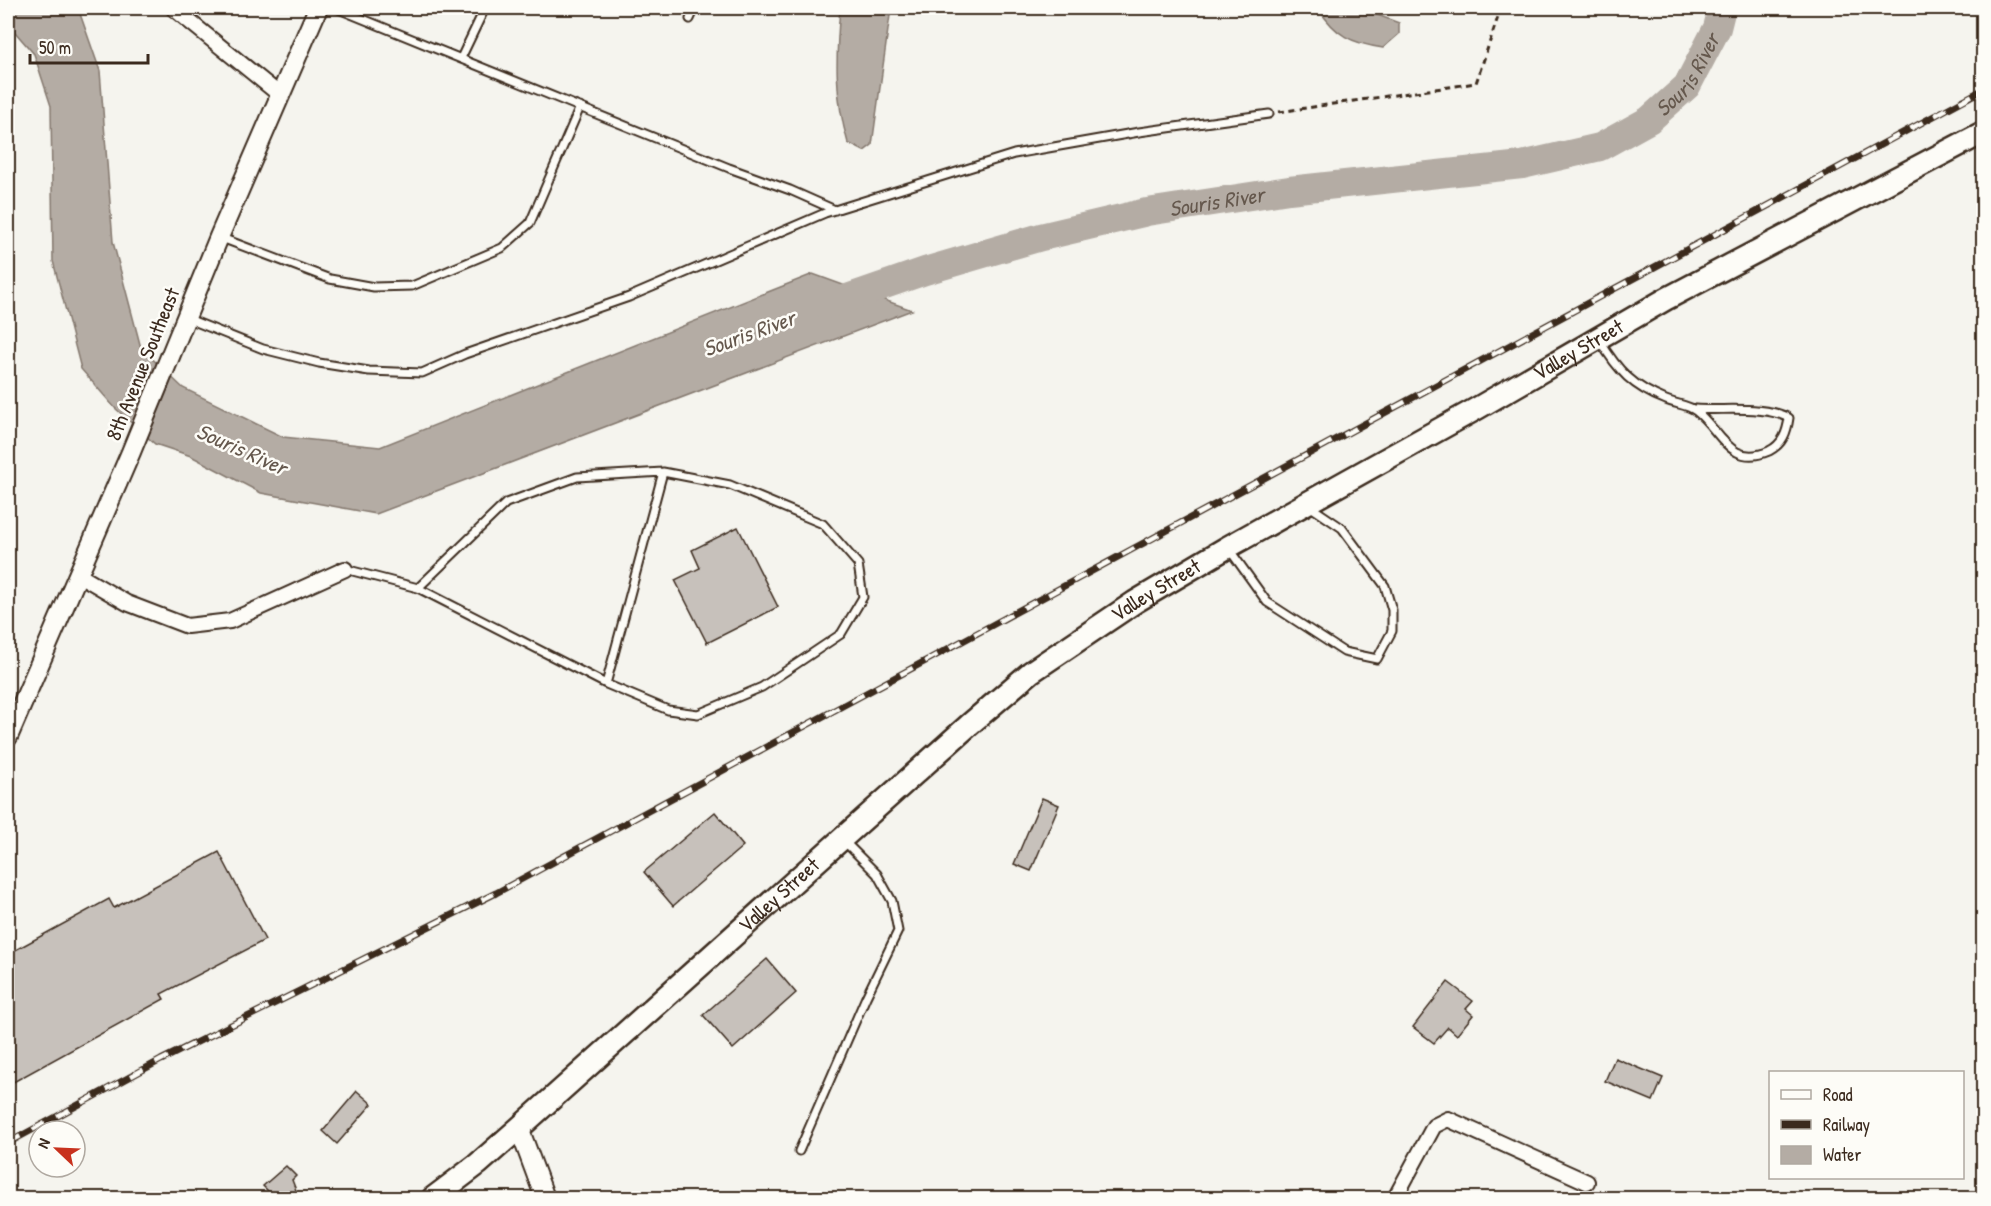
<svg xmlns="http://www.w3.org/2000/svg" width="1991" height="1206" viewBox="0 0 1991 1206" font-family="'Patrick Hand',sans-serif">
<rect width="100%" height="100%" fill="#f5f4ee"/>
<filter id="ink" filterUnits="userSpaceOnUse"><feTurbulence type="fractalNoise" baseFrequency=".0167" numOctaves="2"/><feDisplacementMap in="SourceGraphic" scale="12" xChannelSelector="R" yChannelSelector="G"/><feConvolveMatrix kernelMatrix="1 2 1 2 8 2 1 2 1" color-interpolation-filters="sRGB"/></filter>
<g filter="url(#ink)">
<path fill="#b4aca4" stroke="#84786e" stroke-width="1.5" d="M8,8H78L100,71L113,242L141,348L183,388L283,437L380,447L813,274L912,310L376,514L261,493L191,456L155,444L115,408L81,369L53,261L51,106L34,54L8,24Z
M840,8H891L872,145L864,151L848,143C834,95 836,56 840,8Z
M1318,8H1364L1367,11L1399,23V34L1383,48C1351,43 1336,36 1318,8Z"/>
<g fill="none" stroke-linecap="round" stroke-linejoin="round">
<path stroke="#b4aca4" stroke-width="28" id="s1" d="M827,305L925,271L1041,237L1147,212L1289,190L1522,165L1600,147L1649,120L1687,86L1717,28L1722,8"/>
</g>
<path fill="#c7c1bb" stroke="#3b2a1e" stroke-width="1.5" d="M738,527L778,607L707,643L675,580L700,568L692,550Z
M1042,798L1059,805L1031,871L1014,864Z
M715,812L743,846L673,906L644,872Z
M219,852L265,940L161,994L164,999L8,1085V954L109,899L114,908Z
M767,959L796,993L733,1049L703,1015Z
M1448,982L1473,1001L1466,1009L1473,1015L1457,1035L1448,1027L1434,1043L1413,1027Z
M1615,1058L1663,1078L1653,1101L1605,1081Z
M357,1091L372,1104L337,1144L323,1131Z
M286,1166L296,1176L292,1180L299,1198H275L263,1186Z"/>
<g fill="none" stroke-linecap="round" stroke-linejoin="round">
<defs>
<path id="lane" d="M336,8L729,168L790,190L835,210
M690,19L695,8
M461,58L485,8
M219,237L330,279L374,287L412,286L502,248L530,223L580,107
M186,318L263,349L319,363L369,371L422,373L465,354L629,297L825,213L1014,154L1139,132L1269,114
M1600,341C1618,371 1633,387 1666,400C1675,404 1689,405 1696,411C1721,431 1730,468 1769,451C1783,444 1787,432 1789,418C1766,405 1723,411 1695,409
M1229,549L1267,602L1344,652L1377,659L1392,631V610L1385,586L1342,528L1308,505
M345,569L418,588L606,684L668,710L698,714L762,687L841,634L863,597L858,564L823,524L730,485L663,472L577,477L506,503L418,588
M606,684L663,472
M799,1151L866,997L898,931L892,901L877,874L844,841"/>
<path id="street" d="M173,8L280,95
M79,575L127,603L187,626L230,621L345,569
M1395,1198L1434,1126L1448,1119L1587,1182"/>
<path id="secondary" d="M8,737L131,452L219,237L318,8
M519,1128L545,1198"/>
<g id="primary">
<path id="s2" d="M433,1198L478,1164L519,1128L969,725L1031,672L1135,602L1228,547L1476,409L1666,299L1984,132"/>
</g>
</defs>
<use href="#lane" stroke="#3b2a1e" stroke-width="11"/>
<use href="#street" stroke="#3b2a1e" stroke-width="18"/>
<use href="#secondary" stroke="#3b2a1e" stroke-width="22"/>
<use href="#primary" stroke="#3b2a1e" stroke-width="26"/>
<path stroke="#3b2a1e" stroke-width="3" stroke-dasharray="6 4.5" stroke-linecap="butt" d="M1279,112L1476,83L1501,8"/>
<use href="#lane" stroke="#fdfcf7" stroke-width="7"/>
<use href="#street" stroke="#fdfcf7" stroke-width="14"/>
<use href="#secondary" stroke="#fdfcf7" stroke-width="18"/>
<use href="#primary" stroke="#fdfcf7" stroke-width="21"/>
<defs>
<path id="rail" d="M8,1143L161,1060L496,893L1984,89"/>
</defs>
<use href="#rail" stroke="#3b2a1e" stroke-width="7"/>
<use href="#rail" stroke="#fdfcf7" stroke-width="4.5" stroke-dasharray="14" stroke-linecap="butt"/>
</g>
</g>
<g text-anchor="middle" stroke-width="5" stroke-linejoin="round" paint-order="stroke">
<g font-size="21" fill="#3b2a1e" stroke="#fdfcf7">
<text dy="7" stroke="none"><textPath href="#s2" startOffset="1432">Valley Street</textPath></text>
<text transform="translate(143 364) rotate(-68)" y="7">8th Avenue Southeast</text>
<text dy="7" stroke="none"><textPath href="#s2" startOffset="946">Valley Street</textPath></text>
<text dy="7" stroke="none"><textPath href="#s2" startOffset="460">Valley Street</textPath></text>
</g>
<g font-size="22" font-style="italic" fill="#65584d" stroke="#fdfcf7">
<text dy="8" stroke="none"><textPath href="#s1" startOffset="908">Souris River</textPath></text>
<text dy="8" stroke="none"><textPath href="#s1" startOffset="404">Souris River</textPath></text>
<text transform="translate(749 333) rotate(-20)" y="8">Souris River</text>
<text transform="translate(242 449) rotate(24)" y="8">Souris River</text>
</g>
</g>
<rect width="1991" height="1206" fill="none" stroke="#fdfcf7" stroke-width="30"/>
<rect x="15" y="15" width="1961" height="1176" fill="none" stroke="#3b2a1e" stroke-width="2" filter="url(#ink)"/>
<rect x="1769" y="1071" width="195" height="108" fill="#fdfcf7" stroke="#afa8a0" stroke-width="1.5"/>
<rect x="1781" y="1090" width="30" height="9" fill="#fdfcf7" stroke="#afa8a0" stroke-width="1.5"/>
<text x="1823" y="1101" font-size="18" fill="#3b2a1e">Road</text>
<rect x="1781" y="1120" width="30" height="9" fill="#3b2a1e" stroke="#afa8a0" stroke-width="1.5"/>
<text x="1823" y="1131" font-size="18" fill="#3b2a1e">Railway</text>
<rect x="1781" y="1146" width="30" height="18" fill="#b4aca4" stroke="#afa8a0" stroke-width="1.5"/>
<text x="1823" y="1161" font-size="18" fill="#3b2a1e">Water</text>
<g transform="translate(57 1149) rotate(293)"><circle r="28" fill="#fdfcf7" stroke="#afa8a0" stroke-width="1.5"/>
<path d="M0-4.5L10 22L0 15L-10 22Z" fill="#c8321e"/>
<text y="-9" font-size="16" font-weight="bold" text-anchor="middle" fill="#3b2a1e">N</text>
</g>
<path d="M30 54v9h118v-9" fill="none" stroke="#3b2a1e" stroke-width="3"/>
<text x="39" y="54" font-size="18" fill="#3b2a1e" stroke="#fdfcf7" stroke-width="4.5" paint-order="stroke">50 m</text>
</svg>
